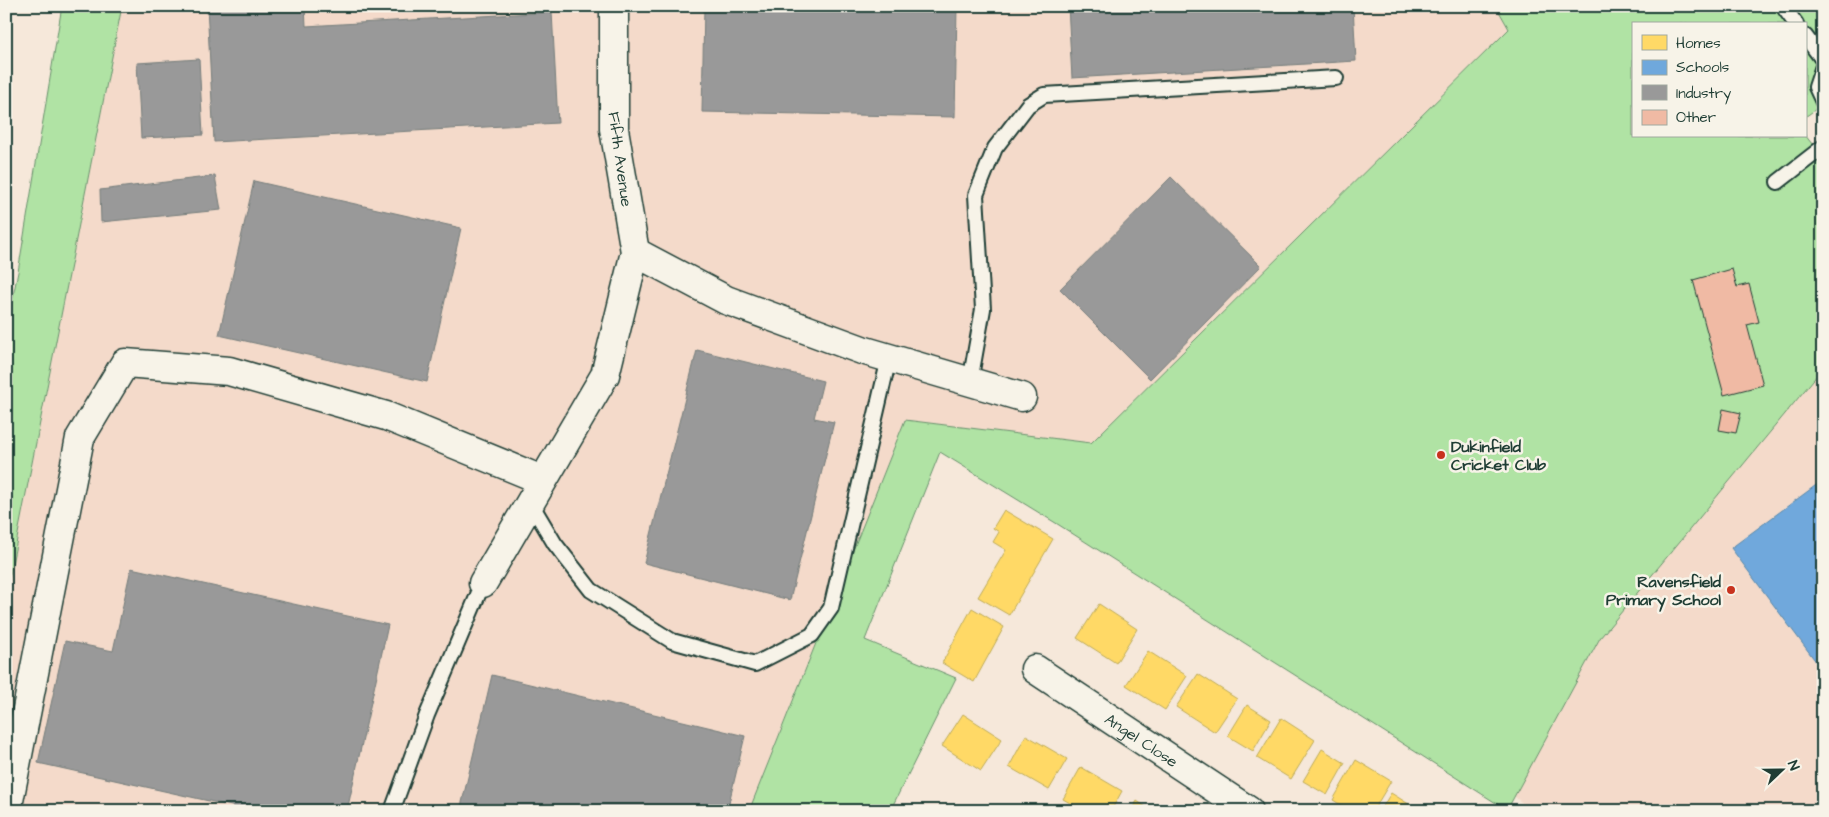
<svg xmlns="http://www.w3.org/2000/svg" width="1829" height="817" viewBox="0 0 1829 817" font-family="'Architects Daughter',sans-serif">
<rect width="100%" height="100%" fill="#f6e8da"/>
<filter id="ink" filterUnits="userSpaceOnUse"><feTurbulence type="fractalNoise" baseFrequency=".02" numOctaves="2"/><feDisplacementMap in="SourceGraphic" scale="10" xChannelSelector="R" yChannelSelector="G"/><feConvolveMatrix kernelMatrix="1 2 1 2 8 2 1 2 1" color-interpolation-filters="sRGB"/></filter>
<g filter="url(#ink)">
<path fill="#f4daca" d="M122,6H1496L1509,29L1091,443L905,420L749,811H6V595Z
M1823,368V811H1532L1514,796L1600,638Z"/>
<path fill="#b0e3a4" stroke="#68906c" d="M62,6H122L6,595V330L18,272Z
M1496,6H1823V104L1805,117V24H1633V136H1805V135L1823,158V368L1600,638L1507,810L1059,525L940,452L865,640L956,678L890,811H749L905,420L1091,443L1509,29Z"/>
<path fill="#ffd966" stroke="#bcaa57" d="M1004,510L1053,539L1009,615L978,597L1006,550L993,542L999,532L993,528Z
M1099,604L1137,629L1116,663L1077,638Z
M972,608L1004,627L974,682L942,663Z
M1148,651L1187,676L1165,710L1126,685Z
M1198,674L1237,699L1215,732L1176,707Z
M1247,705L1271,720L1253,751L1228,736Z
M963,714L1002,739L981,771L942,746Z
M1281,718L1315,740L1291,779L1257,758Z
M1026,735L1067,759L1049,790L1009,767Z
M1322,749L1345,763L1327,795L1303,781Z
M1356,760L1391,781L1373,811H1351L1333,800Z
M1081,767L1122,791L1111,811H1084L1063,799Z
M1391,793L1420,811H1380Z
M1137,801L1152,811H1131Z"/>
<path fill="#6fa8dc" stroke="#5788aa" d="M1823,480V671L1731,548Z"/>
<path fill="#999" stroke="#747d7b" d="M207,6H305L306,26L552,12L558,123L214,142Z
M704,6H957L955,117L702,112Z
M1068,6H1353L1356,61L1072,78Z
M199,59L203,135L141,138L137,63Z
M215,176L221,210L101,222L100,190Z
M1171,177L1261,266L1150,379L1060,289Z
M254,181L461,228L427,382L219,335Z
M697,350L823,381L814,418L834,422L790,600L644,563Z
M131,568L388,625L347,811H254L38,763L65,641L113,651Z
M492,675L745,736L727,811H460Z"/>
<path fill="#f0baa4" stroke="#1f3d34" d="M1732,269L1737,287L1749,284L1759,322L1747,325L1763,385L1724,395L1693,280Z
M1723,409L1741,413L1736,433L1719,430Z"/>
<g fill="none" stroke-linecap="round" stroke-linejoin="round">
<defs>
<path id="lane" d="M1788,6L1785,9L1796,24
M1805,36L1823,60
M1823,66L1816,87L1823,102
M1778,182L1823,147
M970,382L983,309L976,195L995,148L1028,105L1044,95L1336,78
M530,502L555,544L591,590L672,641L755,664L812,635L831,608L889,358
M392,811L427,715L483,583"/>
<g id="street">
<path d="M635,252L726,300L862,350L1022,397"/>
<path d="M483,583L605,375L635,252L614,129V6"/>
<path id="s1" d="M1035,669L1249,811"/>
<path d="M7,811L80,438L125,363L229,371L386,416L542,480"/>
</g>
</defs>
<use href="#lane" stroke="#1f3d34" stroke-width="18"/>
<use href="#street" stroke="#1f3d34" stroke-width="31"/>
<use href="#lane" stroke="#f7f3e8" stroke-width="14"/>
<use href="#street" stroke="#f7f3e8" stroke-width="28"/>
<defs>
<path id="rail" d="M6,13L7,6"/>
</defs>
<use href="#rail" stroke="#1f3d34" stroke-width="5.5"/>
<use href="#rail" stroke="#f7f3e8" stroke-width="4" stroke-dasharray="11" stroke-linecap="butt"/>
</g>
</g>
<g fill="#c8321e" stroke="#f7f3e8" stroke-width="2">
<circle cx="1441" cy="455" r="5"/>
<circle cx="1731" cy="590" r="5"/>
</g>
<g text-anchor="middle" stroke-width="5" stroke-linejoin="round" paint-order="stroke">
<g font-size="16" fill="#1f3d34" stroke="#f7f3e8">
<text transform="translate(621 159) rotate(82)" y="6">Fifth Avenue</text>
<text dy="6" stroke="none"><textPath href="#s1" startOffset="128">Angel Close</textPath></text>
</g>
<g font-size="16" font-weight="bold" fill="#1f3d34" stroke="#f7f3e8" text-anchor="start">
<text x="1451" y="452">Dukinfield<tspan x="1451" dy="18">Cricket Club</tspan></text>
<text x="1721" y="587" text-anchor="end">Ravensfield<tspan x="1721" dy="18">Primary School</tspan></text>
</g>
</g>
<rect width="1829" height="817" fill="none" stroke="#f7f3e8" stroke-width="25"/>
<rect x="12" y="12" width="1804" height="792" fill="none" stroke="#1f3d34" stroke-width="2" filter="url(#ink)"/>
<rect x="1632" y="22" width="175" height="115" fill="#f7f3e8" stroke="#a1aaa0"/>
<rect x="1642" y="35" width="25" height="15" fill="#ffd966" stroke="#a1aaa0"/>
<text x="1676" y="48" font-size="15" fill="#1f3d34">Homes</text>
<rect x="1642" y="60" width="25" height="15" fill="#6fa8dc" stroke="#a1aaa0"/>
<text x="1676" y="72" font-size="15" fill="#1f3d34">Schools</text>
<rect x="1642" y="85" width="25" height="15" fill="#999999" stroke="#a1aaa0"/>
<text x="1676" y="98" font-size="15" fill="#1f3d34">Industry</text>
<rect x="1642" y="110" width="25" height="15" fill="#f0baa4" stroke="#a1aaa0"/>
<text x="1676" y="122" font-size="15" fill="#1f3d34">Other</text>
<g transform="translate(1782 770) rotate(68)" stroke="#f7f3e8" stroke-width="4" paint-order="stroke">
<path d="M0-4L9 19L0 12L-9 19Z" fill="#1f3d34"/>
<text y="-8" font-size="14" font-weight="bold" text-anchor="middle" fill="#1f3d34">N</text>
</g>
</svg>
